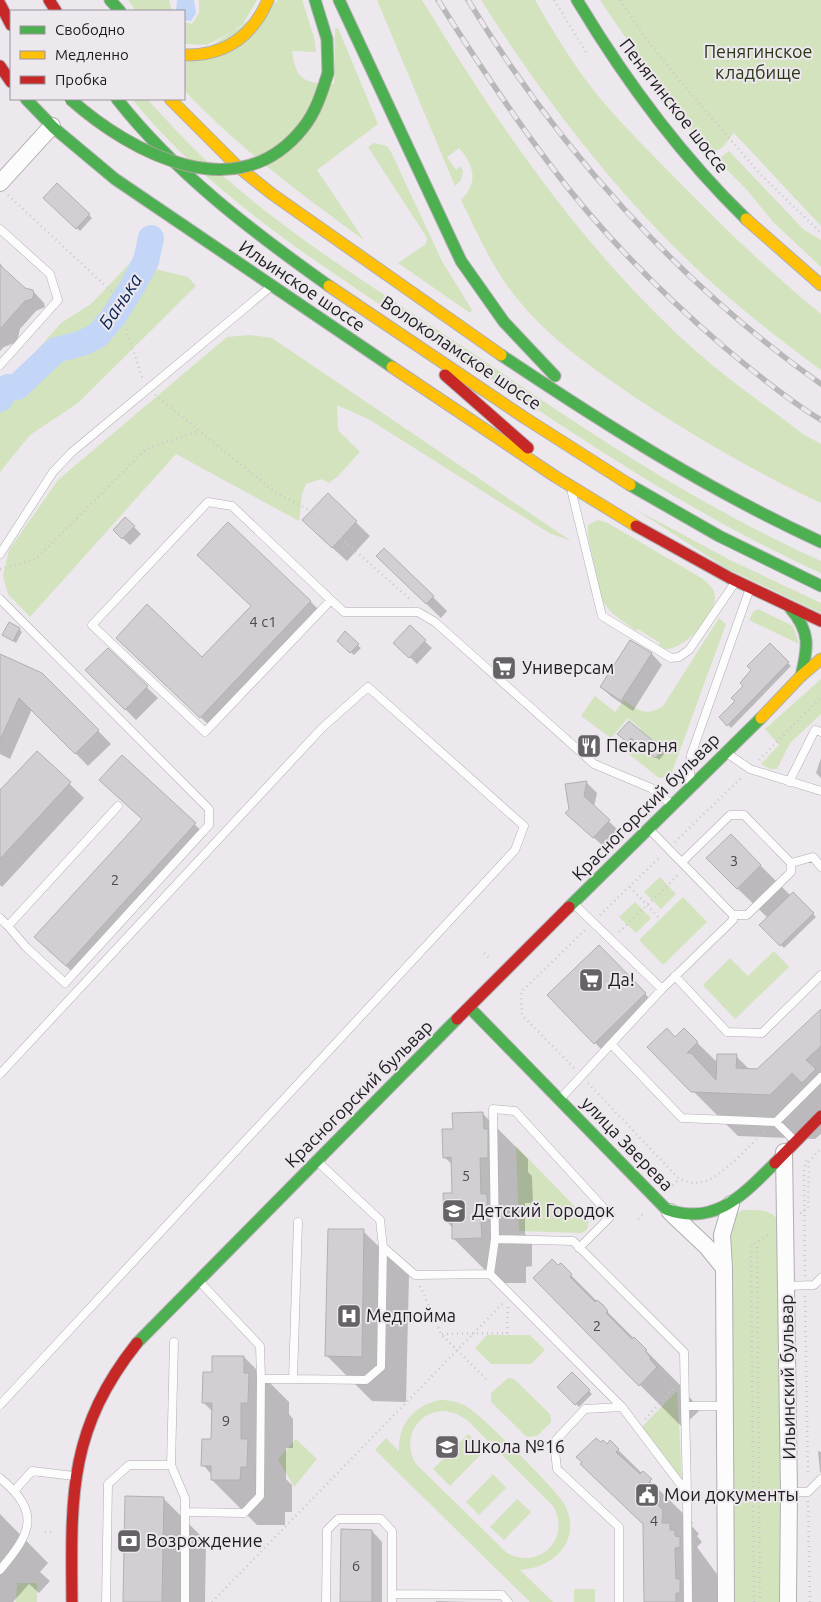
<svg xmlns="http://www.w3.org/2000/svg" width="821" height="1602" viewBox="0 0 821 1602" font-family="Ubuntu,sans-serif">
<rect width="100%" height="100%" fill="#ece8ed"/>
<path fill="#d3e3be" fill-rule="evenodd" d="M128,0H169L172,11H136Z
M199,0H257L241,27L207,45L184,44V22L192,24L199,13Z
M279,0H302L314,37L316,52L292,51C296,82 306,83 334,84L335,29L338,28L378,124L317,170L364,240C298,192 240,149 184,90V64Z
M377,0H422C500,128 585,253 698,353C731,382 768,407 803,434L821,444V503C757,473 695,437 636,398C589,366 539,332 506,284C488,258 475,228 461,200C479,182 474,165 459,148L447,157L456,170L461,166L463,171L461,180L455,186Z
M481,0H535C553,31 572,63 595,92C621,124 651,153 680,183C725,229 771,273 821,314V370C778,338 736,306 697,269C614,191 542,96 481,0Z
M600,0H821V226L734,133L722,148L712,153L682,121Z
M132,99H147C171,125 195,151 222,175C298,242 387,296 471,352C584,429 696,505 821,561V573C684,511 562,426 438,343C330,271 214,200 132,99Z
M374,143L387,146L391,152L442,261L472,310L470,313L398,263L426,244L427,238L368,147Z
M729,151L804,230L821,240V267L773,222L747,190L724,167L721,157Z
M130,263L188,277L196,286L78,403L30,435L0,472V392L61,323L91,304Z
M250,335L272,338L571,541L549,533L370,420L337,405L338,430L360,452L338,476L329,483L321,479L306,484L302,494L299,521L176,454L30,617L8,594L3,576L9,550L58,480L227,337Z
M635,509L732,561L821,603V613L726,568Z
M598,520L606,522L703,579C709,585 716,589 715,599C714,617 684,650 665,649L659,645L660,643L638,629L636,631L612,613L602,601L588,536V525Z
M758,609L793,626L799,644L749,620L753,612Z
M719,618L726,624L672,772L666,777L659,778L624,750L641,729L628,718L611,738L581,716L595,696L615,712L624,700C639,711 646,717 663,706Z
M821,679V714L790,743L777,769H770L761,764L779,745L765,729Z
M660,877L676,894L661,909L644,892Z
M683,897L707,922L663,965L639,940Z
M635,902L651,918L636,933L619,917Z
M774,951L789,967L735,1019L703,985L730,958L748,976Z
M516,1146L589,1221L587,1230L581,1233L519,1231Z
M743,1210C759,1210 772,1208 780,1224L782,1602H733L731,1227L734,1215Z
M487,1335H530L545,1350L531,1364H491L475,1348Z
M508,1378L514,1379L550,1414L551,1422L537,1436L527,1437L491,1402V1393Z
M677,1391L682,1479L642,1427Z
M440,1400C450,1400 460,1402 469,1408C483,1417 558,1491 565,1505C582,1541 554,1568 520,1570L553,1602H530L375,1450L386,1438L399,1451C398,1424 414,1405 440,1400ZM446,1411L457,1414L467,1420L553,1506C572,1538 539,1571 507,1553L416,1464C401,1439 417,1410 446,1411Z
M468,1434L485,1450L450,1486L433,1469Z
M296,1439L317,1459L294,1487L278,1459Z
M493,1474L506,1488L479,1515L466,1502Z
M517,1499L531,1512L504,1540L490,1527Z
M17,1583H37V1602H16Z
M574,1589H595V1602H574Z"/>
<path fill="#c3d6f7" d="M177,0H194L196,13L191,21L184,20V11H176Z"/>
<path fill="#0003" d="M57,184L92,218L80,231L45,198Z
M0,263L6,272L25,289L33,291L44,303L45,307L36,311L20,329L17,342L4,347L0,351Z
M328,495L370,536L347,561L318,535Z
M125,518L141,534L130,545L114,530Z
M392,571L433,597L447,611L441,618Z
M310,601L321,612L212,728L118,640L147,606L202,659Z
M410,627L432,648L417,664L395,643Z
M19,629L22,632L16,643L3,635Z
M345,633L361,648L354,655L338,641Z
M631,641L652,654L662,665L633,711L612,697L601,687Z
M770,645L791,666L731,728L721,717L736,701Z
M108,650L158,698L136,720L87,670Z
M0,663L42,674L111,744L88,766L32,709L10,759L0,754Z
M629,722L665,753L659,760L635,740L631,744L622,737Z
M37,752L84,798L2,887L0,885V792Z
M122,757L206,835L77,976L46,948L143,819Z
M821,758V778L816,773Z
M586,782L597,793L594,807L620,832L605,848L578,823Z
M731,836L791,896L793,893L816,917L784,948L761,925L768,918L737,888Z
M599,946L652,1001L602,1050L548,995Z
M821,1011V1134L815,1139L738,1136L649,1047L675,1038L684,1030L718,1063L736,1056L750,1070H757Z
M483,1114L528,1159V1172L532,1176L533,1203H525V1234L532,1240V1266L526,1267V1283H498L453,1238V1228L445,1220L454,1194L453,1165L444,1157L454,1130Z
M363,1231L409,1276L406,1402L372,1401L327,1356Z
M561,1265L688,1393L687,1395L693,1401L691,1403L699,1411L682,1427L640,1385L558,1267Z
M244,1357L289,1402V1414L293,1419V1448H286V1479L292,1485V1512H285V1525H257L212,1480V1475L203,1465L213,1440V1412L204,1403L213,1373Z
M572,1374L592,1394L579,1407L558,1387Z
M610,1442L693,1523L691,1525L699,1534L697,1536L702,1542L697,1547L722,1581V1590H718V1602H645V1526L581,1464Z
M818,1451L821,1452V1473L820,1472Z
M163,1498L206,1541L205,1602H124Z
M0,1514L48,1563L40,1572L50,1581L39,1593L29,1584L13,1602H0Z
M372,1531L382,1542V1602H341Z
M436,1601L472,1602H436Z"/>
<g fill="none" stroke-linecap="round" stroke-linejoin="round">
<path stroke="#c3d6f7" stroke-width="26" d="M0,399L8,387H17L56,350L83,343L98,335L114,316L132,287L146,261L151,238"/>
</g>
<path fill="#d2cfd3" stroke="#b2afb3" d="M57,183L90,214L76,229L43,198Z
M0,265L25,288L33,290L34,295L32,299L25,301L0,329Z
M328,493L357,521L332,548L302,520Z
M125,517L135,526L122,539L113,530Z
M228,522L311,601L200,718L116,638L147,604L202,657L251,606L197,555Z
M384,548L434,596L426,604L376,556Z
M9,622L20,628L13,641L2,635Z
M410,625L426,640L409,658L393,643Z
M345,631L359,644L350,653L337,641Z
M630,640L652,653L621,701L600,687Z
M770,643L789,662L727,726L719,717L735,701L731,698L743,686L740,683L751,670L747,666Z
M108,648L148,686L125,710L85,670Z
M0,654L42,673L99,730L75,754L19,698L0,740Z
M629,721L663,749L655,758L631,738L627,742L617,734Z
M37,751L71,782L0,859V790Z
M122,755L196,823L66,966L34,937L142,819L99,780Z
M587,781L584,796L610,820L593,838L565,813L569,809L565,784Z
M731,834L761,865L737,889L706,858Z
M793,892L814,913L780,946L759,925Z
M599,945L646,993L594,1044L547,995Z
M821,1009V1046L806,1060L816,1069L802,1083L792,1073L770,1095L691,1092L647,1047L667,1028L675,1037L684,1028L698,1042L687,1053H691L716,1080L717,1054H737L736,1068L757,1069Z
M483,1112L484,1129H488V1158H480L481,1194H487L488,1222H481L482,1238L452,1239V1221H444L443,1193H452L451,1157L443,1158L442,1129H453L452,1113Z
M328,1229H364L362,1357L325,1356Z
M552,1259L558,1265L561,1263L572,1274L570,1277L595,1302L597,1300L603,1305L608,1311L606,1313L632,1339L634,1337L647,1350L645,1351L651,1358L650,1359L657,1367L639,1386L533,1278Z
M212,1356H244V1373H249L248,1403H241V1439H248L247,1467H241L240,1480H211V1466H201L202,1439H211L212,1403H202L203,1372H212Z
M572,1372L590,1390L575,1405L557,1387Z
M596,1438L601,1442L603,1440L607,1444L610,1440L619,1449L616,1452L640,1474L643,1471L652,1479L649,1482L658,1491L655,1493L661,1498L656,1503L663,1510L662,1523H670V1530H675V1536L680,1537V1547L675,1548L676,1579H680V1593H676V1602H644L643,1524L580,1464L582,1462L576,1457Z
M125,1496L164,1497L162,1602H123Z
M341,1529L372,1530V1602H340Z"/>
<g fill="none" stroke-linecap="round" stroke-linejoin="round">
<defs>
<path id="lane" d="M0,229L50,274L58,300L0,365
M572,493L602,616L671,658L679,657L689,650L734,584
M0,554L53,472L72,452L268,289
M0,599L209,809V825L65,983L26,947L8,926
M331,600L205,732L92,625L208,502L232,506L331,600L344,612H418L435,622L594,764L651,788L670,803
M728,754L750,769L821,791
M690,782L691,755L749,591
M789,782L815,730L821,732
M649,829L733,915H747L791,872V863
M682,862L730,815H744L791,863L813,857L821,867
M575,905L662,989L733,920V915
M0,918L8,926L118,806
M675,976L727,1032L762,1033L821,975
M611,1044L682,1118L776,1122L794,1140
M0,1074L322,728L368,687L524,826L515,850L0,1405
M561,1098L662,989
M776,1122L821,1077
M318,1162L380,1220L383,1247L415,1275L490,1274L622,1407L687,1493L685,1406H725
M495,1239L493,1109L515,1111L611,1216L579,1248
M490,1274L495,1239L573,1241L684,1352L685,1406
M200,1282L260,1346L261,1379
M787,1286L814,1285L821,1278
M174,1342L171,1465L185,1498V1602
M293,1379L366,1380L381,1367L383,1247
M0,1478C42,1513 31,1533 0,1570
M15,1490L32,1471L74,1476
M789,1492H808L821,1479
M687,1493L688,1602
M185,1512L244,1513L260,1496L261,1379H293L298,1222
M106,1602L108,1484L129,1465H171
M326,1602L327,1530L338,1519H381L392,1531V1594
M392,1602V1594L502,1595L508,1602
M619,1602V1527L557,1469L554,1442L585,1409L622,1407"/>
<path id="street" d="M0,183L52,126
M784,1152L789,1492L788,1602
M670,1212L707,1247L724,1268L726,1602
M724,1268L722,1235L731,1204"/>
<path id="fast" d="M110,0L120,11
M315,0L327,39L328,73
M339,0L461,261L504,322L555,376
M577,0C625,80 679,154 746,219
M26,99L54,128L115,179L392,367
M117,99C175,173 253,232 329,286
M501,355C604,424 708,490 821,542
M630,485L719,536L821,586
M790,608C811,632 808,647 801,676
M569,907L761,718
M470,1008L666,1209C714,1227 743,1195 775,1163
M137,1343L457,1019"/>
<path id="slow" d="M184,55C224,56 252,37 268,0
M170,99L237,166L272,194L501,355
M746,219L821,285
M329,286L525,418L630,485
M392,367L556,477L636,526
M761,718L801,676L821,659"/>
<path id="jam" d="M49,0L56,11
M0,4L11,25
M0,66L11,82
M445,375L528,448
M636,526L730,578L821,621
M457,1019L569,907
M775,1163L821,1116
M72,1602C71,1497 68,1430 137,1343"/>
</defs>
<use href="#lane" stroke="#b1aeb2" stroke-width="9"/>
<use href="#street" stroke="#b1aeb2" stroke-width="18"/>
<use href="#fast" stroke="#b1aeb2" stroke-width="13"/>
<use href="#slow" stroke="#b1aeb2" stroke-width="13"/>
<use href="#jam" stroke="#b1aeb2" stroke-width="13"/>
<path stroke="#c9c9c9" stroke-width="2.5" stroke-dasharray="1 4" stroke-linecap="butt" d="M554,0L586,52
M620,0L647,40L686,88L761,175L821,233
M8,195L111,291
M126,329L143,380
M155,395L275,492L309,510L412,601
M0,569L36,559L146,449L199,431
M759,760L821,697
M675,842L743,776
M630,887L660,919
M600,915L661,856
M619,932L678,875
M484,953L491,960
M574,1068L522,1015L521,992L585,930
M588,1083L679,1179C687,1182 694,1184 702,1182C720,1179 750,1145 764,1132
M669,1189L679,1179
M800,1213L808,1208L809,1162L821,1148
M638,1219L644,1213
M757,1247L760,1602
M805,1276L804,1168L808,1157
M420,1286L441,1334L488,1381
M805,1296L808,1476
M442,1334L507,1333L508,1306
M645,1419L674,1388
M808,1501L810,1602
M45,1532H55
M212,1602L503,1303
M754,1602L751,1246L771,1233"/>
<use href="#lane" stroke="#fcfcfc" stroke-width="8"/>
<use href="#street" stroke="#fcfcfc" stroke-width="16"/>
<use href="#fast" stroke="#4caf50" stroke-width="11"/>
<use href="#slow" stroke="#ffc107" stroke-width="11"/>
<use href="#jam" stroke="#c62828" stroke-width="11"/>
<defs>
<path id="rail" d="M438,0C474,57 511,113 551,166C601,233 661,293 724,347C755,373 787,399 821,420
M468,0C558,148 679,284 821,384"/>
</defs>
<use href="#rail" stroke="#b8b8b9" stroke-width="5.5"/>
<use href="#rail" stroke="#ede7ee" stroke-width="4" stroke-dasharray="11" stroke-linecap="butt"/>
<defs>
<path id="fast-bridge" d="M70,99C132,154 238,210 303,128C316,112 322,92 328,73"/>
</defs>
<use href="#fast-bridge" stroke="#ada39d" stroke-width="13" stroke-linecap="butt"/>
<use href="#fast-bridge" stroke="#4caf50" stroke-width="11"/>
</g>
<defs>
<symbol id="supermarket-square" viewBox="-11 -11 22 22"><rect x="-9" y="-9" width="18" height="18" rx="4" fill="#666367" stroke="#ede7ee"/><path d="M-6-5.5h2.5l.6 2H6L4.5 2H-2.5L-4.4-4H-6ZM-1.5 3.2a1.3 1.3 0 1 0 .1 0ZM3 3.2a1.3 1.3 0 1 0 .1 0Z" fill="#fff"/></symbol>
<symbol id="restaurant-square" viewBox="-11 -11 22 22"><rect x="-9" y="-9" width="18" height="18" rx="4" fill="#666367" stroke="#ede7ee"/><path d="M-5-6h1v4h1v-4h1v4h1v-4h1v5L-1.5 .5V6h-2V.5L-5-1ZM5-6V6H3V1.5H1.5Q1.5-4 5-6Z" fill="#fff"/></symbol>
<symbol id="school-square" viewBox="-11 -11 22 22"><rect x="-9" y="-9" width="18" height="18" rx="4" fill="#666367" stroke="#ede7ee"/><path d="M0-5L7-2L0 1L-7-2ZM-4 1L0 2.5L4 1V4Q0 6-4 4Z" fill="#fff"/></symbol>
<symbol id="hospital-square" viewBox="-11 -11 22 22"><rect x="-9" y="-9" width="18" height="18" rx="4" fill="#666367" stroke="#ede7ee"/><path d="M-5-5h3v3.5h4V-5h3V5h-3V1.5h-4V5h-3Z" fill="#fff"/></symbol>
<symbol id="civic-square" viewBox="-11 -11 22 22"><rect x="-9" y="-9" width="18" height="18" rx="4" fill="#666367" stroke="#ede7ee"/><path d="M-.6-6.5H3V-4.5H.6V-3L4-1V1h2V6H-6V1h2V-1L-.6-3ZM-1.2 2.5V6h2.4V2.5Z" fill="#fff"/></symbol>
<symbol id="bank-square" viewBox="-11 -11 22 22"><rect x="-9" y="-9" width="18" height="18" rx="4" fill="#666367" stroke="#ede7ee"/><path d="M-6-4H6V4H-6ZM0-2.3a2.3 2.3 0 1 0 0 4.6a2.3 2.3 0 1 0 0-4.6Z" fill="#fff"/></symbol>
</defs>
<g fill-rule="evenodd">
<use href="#supermarket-square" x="490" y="654" width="28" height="28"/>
<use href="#restaurant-square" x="575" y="732" width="28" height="28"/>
<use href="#supermarket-square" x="577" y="966" width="28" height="28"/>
<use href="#school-square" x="440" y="1197" width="28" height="28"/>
<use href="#hospital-square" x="335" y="1302" width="28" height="28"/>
<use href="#school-square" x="433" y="1433" width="28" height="28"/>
<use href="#civic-square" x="633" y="1481" width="28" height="28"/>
<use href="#bank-square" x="115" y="1527" width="28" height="28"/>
</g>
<g text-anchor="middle" stroke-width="4" stroke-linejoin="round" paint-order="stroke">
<g font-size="15" fill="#4b494c">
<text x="263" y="627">4 с1</text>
<text x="734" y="866">3</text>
<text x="115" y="885">2</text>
<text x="466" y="1181">5</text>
<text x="597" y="1331">2</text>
<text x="226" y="1426">9</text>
<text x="654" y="1526">4</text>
<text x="356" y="1571">6</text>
</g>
<g font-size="18" fill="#2b3917" stroke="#ede7ee">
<text x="758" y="58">Пенягинское<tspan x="758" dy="21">кладбище</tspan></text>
</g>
<g font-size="18" fill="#1e1c1f" stroke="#ede7ee">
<text transform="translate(674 106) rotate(52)" y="6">Пенягинское шоссе</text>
<text transform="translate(302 286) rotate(34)" y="6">Ильинское шоссе</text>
<text transform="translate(461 353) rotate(34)" y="6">Волоколамское шоссе</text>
<text transform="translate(646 807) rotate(-45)" y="6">Красногорский бульвар</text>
<text transform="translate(359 1094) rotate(-45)" y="6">Красногорский бульвар</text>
<text transform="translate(627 1144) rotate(46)" y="6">улица Зверева</text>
<text transform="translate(788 1377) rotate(-91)" y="6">Ильинский бульвар</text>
</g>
<g font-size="18" fill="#1e1c1f" stroke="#ede7ee" text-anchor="start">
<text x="522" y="674">Универсам</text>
<text x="606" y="752">Пекарня</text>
<text x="608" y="986">Да!</text>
<text x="472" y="1217">Детский Городок</text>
<text x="366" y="1322">Медпойма</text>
<text x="464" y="1453">Школа №16</text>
<text x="664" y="1501">Мои документы</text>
<text x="146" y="1547">Возрождение</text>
</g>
<g font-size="19" font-style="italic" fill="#0a2855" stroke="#ede7ee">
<text transform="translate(120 301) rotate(-56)" y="7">Банька</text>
</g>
</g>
<rect x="10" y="10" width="175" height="90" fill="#ede7ee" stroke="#9a969b"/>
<rect x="20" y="26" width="25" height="8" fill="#4caf50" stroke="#9a969b"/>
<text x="55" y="35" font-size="15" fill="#1e1c1f">Свободно</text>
<rect x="20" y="51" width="25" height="8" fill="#ffc107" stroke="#9a969b"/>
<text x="55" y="60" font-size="15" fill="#1e1c1f">Медленно</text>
<rect x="20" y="76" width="25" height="8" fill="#c62828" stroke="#9a969b"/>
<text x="55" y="85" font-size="15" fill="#1e1c1f">Пробка</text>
</svg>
